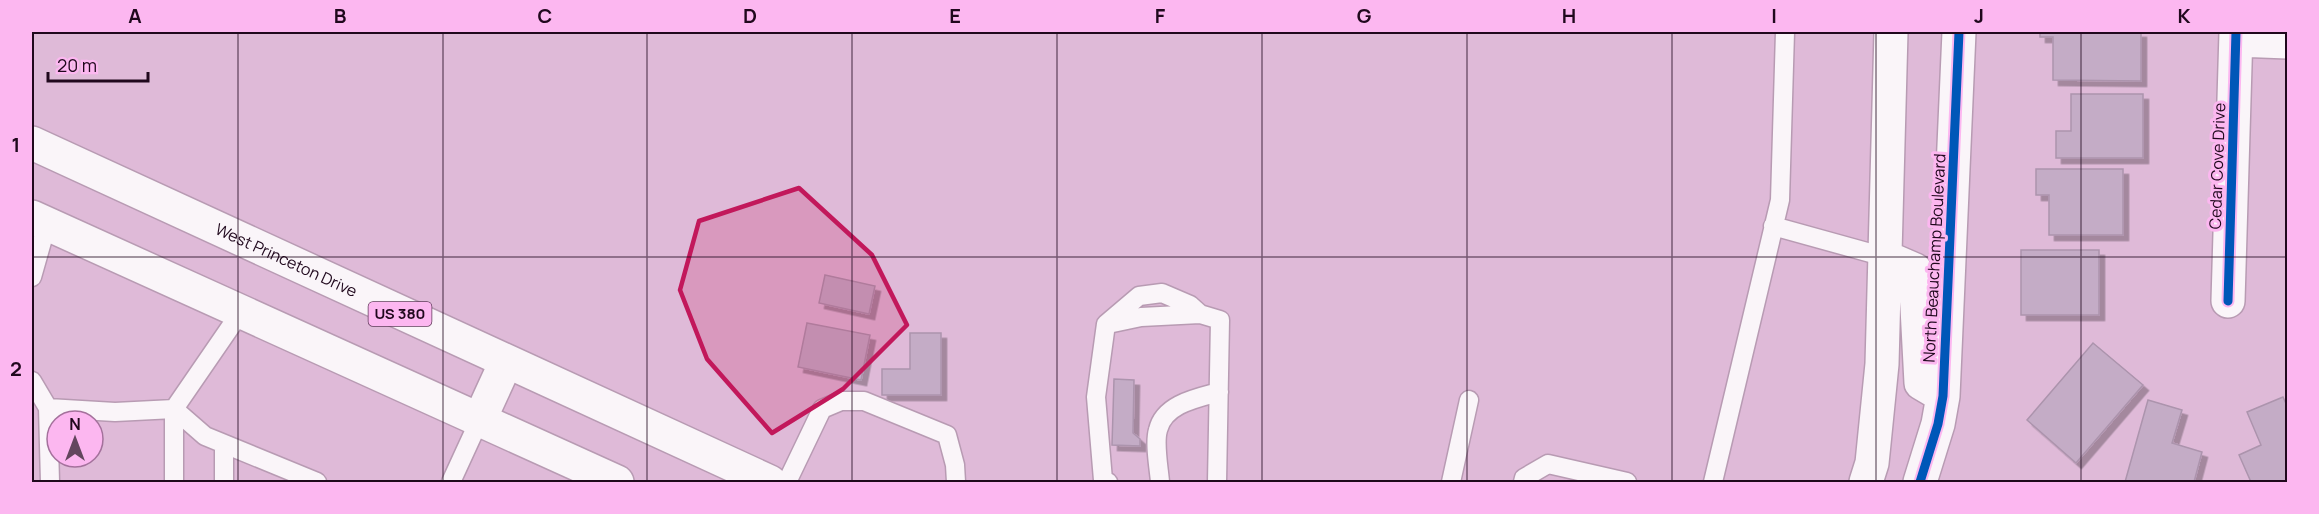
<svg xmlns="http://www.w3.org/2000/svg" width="2319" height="514" viewBox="0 0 2319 514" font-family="Manrope,sans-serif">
<defs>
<filter id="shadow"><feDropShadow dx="5.5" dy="5.5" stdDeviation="0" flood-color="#0004"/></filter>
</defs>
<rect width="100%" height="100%" fill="#dfbad8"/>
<path fill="#c4acc6" stroke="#ac94ad" stroke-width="1.5" filter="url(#shadow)" d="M2040,32H2141V81L2053,80V37H2040Z
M2071,94H2143V158H2056V131H2071Z
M2036,169H2123V235H2049V195H2036Z
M2021,250H2099V315H2021Z
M825,275L875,286L869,314L819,303Z
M807,323L870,335L861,380L798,367Z
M910,333H941V395H882V369H910Z
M2093,343L2143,385L2076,463L2027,420Z
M1114,379L1134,380L1133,433L1140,439V446L1112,445Z
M2283,397L2288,408V482H2251L2239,455L2261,445L2247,412Z
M2148,400L2182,410L2172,443L2202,452L2194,482H2125Z"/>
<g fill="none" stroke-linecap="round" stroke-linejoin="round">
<defs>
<path id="lane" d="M1773,226L1885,257
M32,277L47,224
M1108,324L1141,317L1200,314
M32,381L48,408L50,482
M48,408L115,412L174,409L240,313
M174,409L205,436L317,482
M174,482V409
M224,482V444
M451,482L479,421
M787,482L822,409L841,401H864L947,435L955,465L956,482
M1108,482L1103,480L1096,397L1106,324L1139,296L1162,293L1190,305L1200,314L1220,320L1217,482
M1160,482C1159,469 1154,443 1158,430C1164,404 1197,398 1219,392
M1451,482L1469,400
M1523,482L1524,478L1548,464L1627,482
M1713,482L1780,200L1785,32"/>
<path id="street" d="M2236,40L2288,42
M2228,301L2236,32"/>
<path id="secondary" d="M1885,257L1915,270L1921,383L1943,396
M1866,482L1872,463L1882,364L1891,32
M1920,482L1938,424L1943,396L1959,32"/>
<g id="highway">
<path id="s1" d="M32,143L770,482"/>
<path d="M32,217L617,482"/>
<path d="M479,421L506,362"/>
</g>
</defs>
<use href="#lane" stroke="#b89bb3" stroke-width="21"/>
<use href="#street" stroke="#b89bb3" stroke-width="36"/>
<use href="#secondary" stroke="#b89bb3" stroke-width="36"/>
<use href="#highway" stroke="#b89bb3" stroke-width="36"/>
<use href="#lane" stroke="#faf5f9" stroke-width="18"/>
<use href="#street" stroke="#faf5f9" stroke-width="33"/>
<use href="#secondary" stroke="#faf5f9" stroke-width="33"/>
<use href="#highway" stroke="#faf5f9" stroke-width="33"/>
<defs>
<path id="cycleway" d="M2228,301L2236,32
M1920,482L1938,424L1943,396L1959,32"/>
</defs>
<use href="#cycleway" stroke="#fcb7f0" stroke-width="13"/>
<use href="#cycleway" stroke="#0057b8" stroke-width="9"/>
</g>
<path fill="#c2185b" fill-opacity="0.2" stroke="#c2185b" stroke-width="4.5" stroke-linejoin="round" d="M799,188L872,255L907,325L843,389L772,433L707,359L680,290L699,221Z"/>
<path fill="none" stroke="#20081d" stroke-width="1.5" stroke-opacity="0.55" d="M238,32V482M443,32V482M647,32V482M852,32V482M1057,32V482M1262,32V482M1467,32V482M1672,32V482M1876,32V482M2081,32V482M32,257H2288"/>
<g text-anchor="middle" stroke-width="6" stroke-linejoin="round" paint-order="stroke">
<rect fill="#fcb7f0" stroke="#623c5c" stroke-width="1.5" x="368.5" y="302" width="63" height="24" rx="4.5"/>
<g font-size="15" font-weight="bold" fill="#20081d">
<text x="400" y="319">US 380</text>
</g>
<g font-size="16" fill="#20081d" stroke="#fcb7f0">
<text transform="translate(2217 166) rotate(-88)" y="6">Cedar Cove Drive</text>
<text transform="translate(1934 258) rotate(-87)" y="6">North Beauchamp Boulevard</text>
<text dy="6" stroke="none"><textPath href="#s1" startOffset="280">West Princeton Drive</textPath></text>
</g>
</g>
<rect width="2319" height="514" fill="none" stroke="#fcb7f0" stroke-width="66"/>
<g transform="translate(75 439)"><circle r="28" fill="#fcb7f0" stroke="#a4719c" stroke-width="1.5"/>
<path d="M0-4.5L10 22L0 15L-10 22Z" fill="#63465e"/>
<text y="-9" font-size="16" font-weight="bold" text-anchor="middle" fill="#20081d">N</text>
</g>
<path d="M48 72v9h100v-9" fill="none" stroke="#20081d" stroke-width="3"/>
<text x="57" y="72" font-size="18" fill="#20081d" stroke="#fcb7f0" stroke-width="4.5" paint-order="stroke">20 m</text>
<rect x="33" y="33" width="2253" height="448" fill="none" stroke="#20081d" stroke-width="2"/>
<g font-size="20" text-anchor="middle" font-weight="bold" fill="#20081d">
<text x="135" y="23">A</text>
<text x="340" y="23">B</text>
<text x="545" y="23">C</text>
<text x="750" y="23">D</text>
<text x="955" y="23">E</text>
<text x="1160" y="23">F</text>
<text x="1364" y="23">G</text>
<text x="1569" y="23">H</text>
<text x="1774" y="23">I</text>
<text x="1979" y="23">J</text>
<text x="2184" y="23">K</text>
<text x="16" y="152">1</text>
<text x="16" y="376">2</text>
</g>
</svg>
